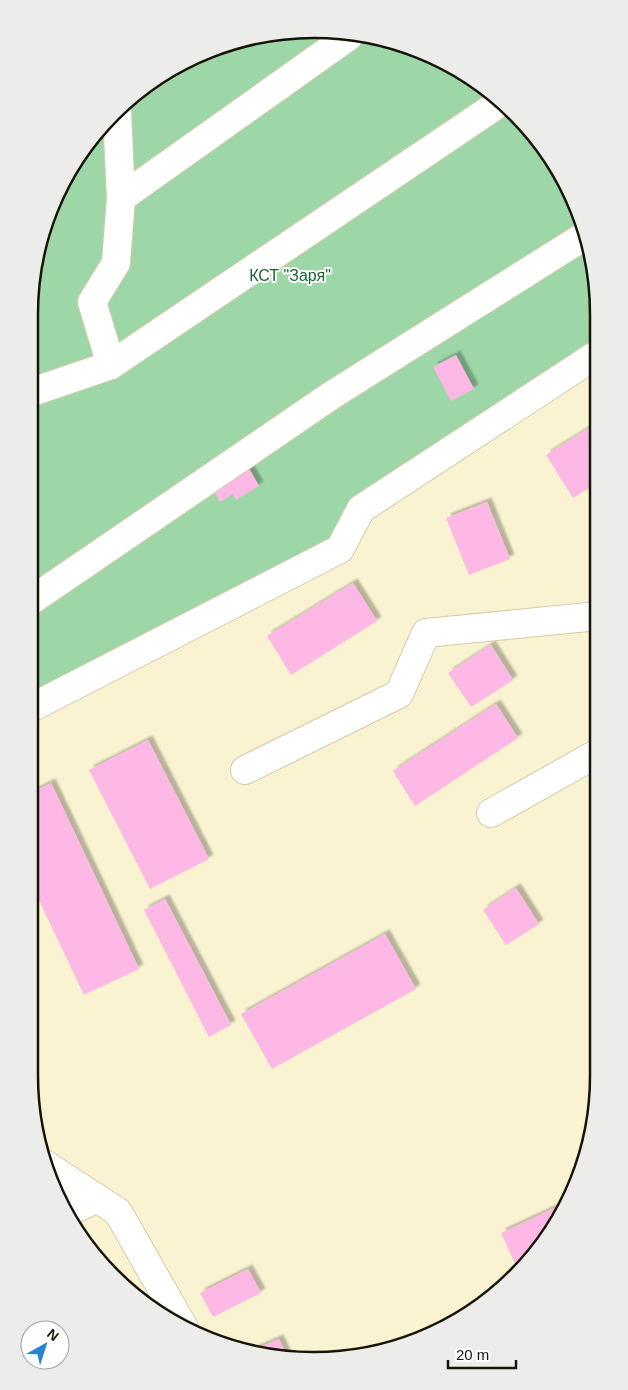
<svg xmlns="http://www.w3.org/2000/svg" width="628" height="1390" viewBox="0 0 628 1390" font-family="Arial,sans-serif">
<defs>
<filter id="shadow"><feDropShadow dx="4.5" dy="-4.5" stdDeviation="1" flood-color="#0004"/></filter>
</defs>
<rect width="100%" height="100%" fill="#f9f3d1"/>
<path fill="#9dd7a8" d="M296,29L406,44L473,77L529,126L577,205L597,276V358L361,509L340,549L29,709V314L44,222L100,126L188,58Z"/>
<path fill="#fdb8e6" filter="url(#shadow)" d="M456,355L474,389L451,401L433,367Z
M597,423V483L573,498L546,455Z
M246,463L259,486L236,500L233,494L220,502L210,484Z
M487,502L510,559L469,575L446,518Z
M353,583L377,621L291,675L267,636Z
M491,645L513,680L471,707L448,673Z
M598,658V678L589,663Z
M496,704L518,738L415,806L393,771Z
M148,740L209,859L150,889L89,770Z
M51,783L139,969L84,995L29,879V794Z
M516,888L539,924L506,945L483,910Z
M165,899L231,1025L209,1037L144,910Z
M385,934L416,989L272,1069L241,1014Z
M563,1204L529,1264L519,1272L501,1233Z
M248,1269L261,1293L213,1317L200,1293Z
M279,1339L287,1357L259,1356L249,1352Z"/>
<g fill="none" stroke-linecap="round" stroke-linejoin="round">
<defs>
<path id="minor" d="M121,198L349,36
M111,365L92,302L116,263L121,198L117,112
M29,393L111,365L501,102
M29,602L332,395L586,235
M29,709L340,549L361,509L593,357L597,358
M245,770L399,694L426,633L598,616
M491,813L598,753
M43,1163L118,1212L184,1328
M69,1212L97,1198"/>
</defs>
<use href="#minor" stroke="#d2ccaa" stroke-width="30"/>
<use href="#minor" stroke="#fff" stroke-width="28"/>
</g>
<g text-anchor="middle" stroke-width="4" stroke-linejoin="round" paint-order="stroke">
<g font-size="16" fill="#1b6132" stroke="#fff">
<text x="290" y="281">КСТ "Заря"</text>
</g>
</g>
<path d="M0 0H628V1390H0ZM314 38H314A276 276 0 0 1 590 314V1076A276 276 0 0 1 314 1352H314A276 276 0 0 1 38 1076V314A276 276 0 0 1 314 38Z" fill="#ececeb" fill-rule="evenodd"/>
<path fill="none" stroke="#171408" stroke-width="2.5" d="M314 38H314A276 276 0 0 1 590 314V1076A276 276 0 0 1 314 1352H314A276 276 0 0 1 38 1076V314A276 276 0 0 1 314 38Z"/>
<g transform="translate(45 1345) rotate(39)"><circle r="24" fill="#ffffff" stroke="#a2a19c"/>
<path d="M0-4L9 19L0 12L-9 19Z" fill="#2884d1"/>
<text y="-8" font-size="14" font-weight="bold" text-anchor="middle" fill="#171408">N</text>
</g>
<path d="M448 1360v8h68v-8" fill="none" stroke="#171408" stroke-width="2.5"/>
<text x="456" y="1360" font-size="15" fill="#171408" stroke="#ffffff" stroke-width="4" paint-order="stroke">20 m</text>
</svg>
